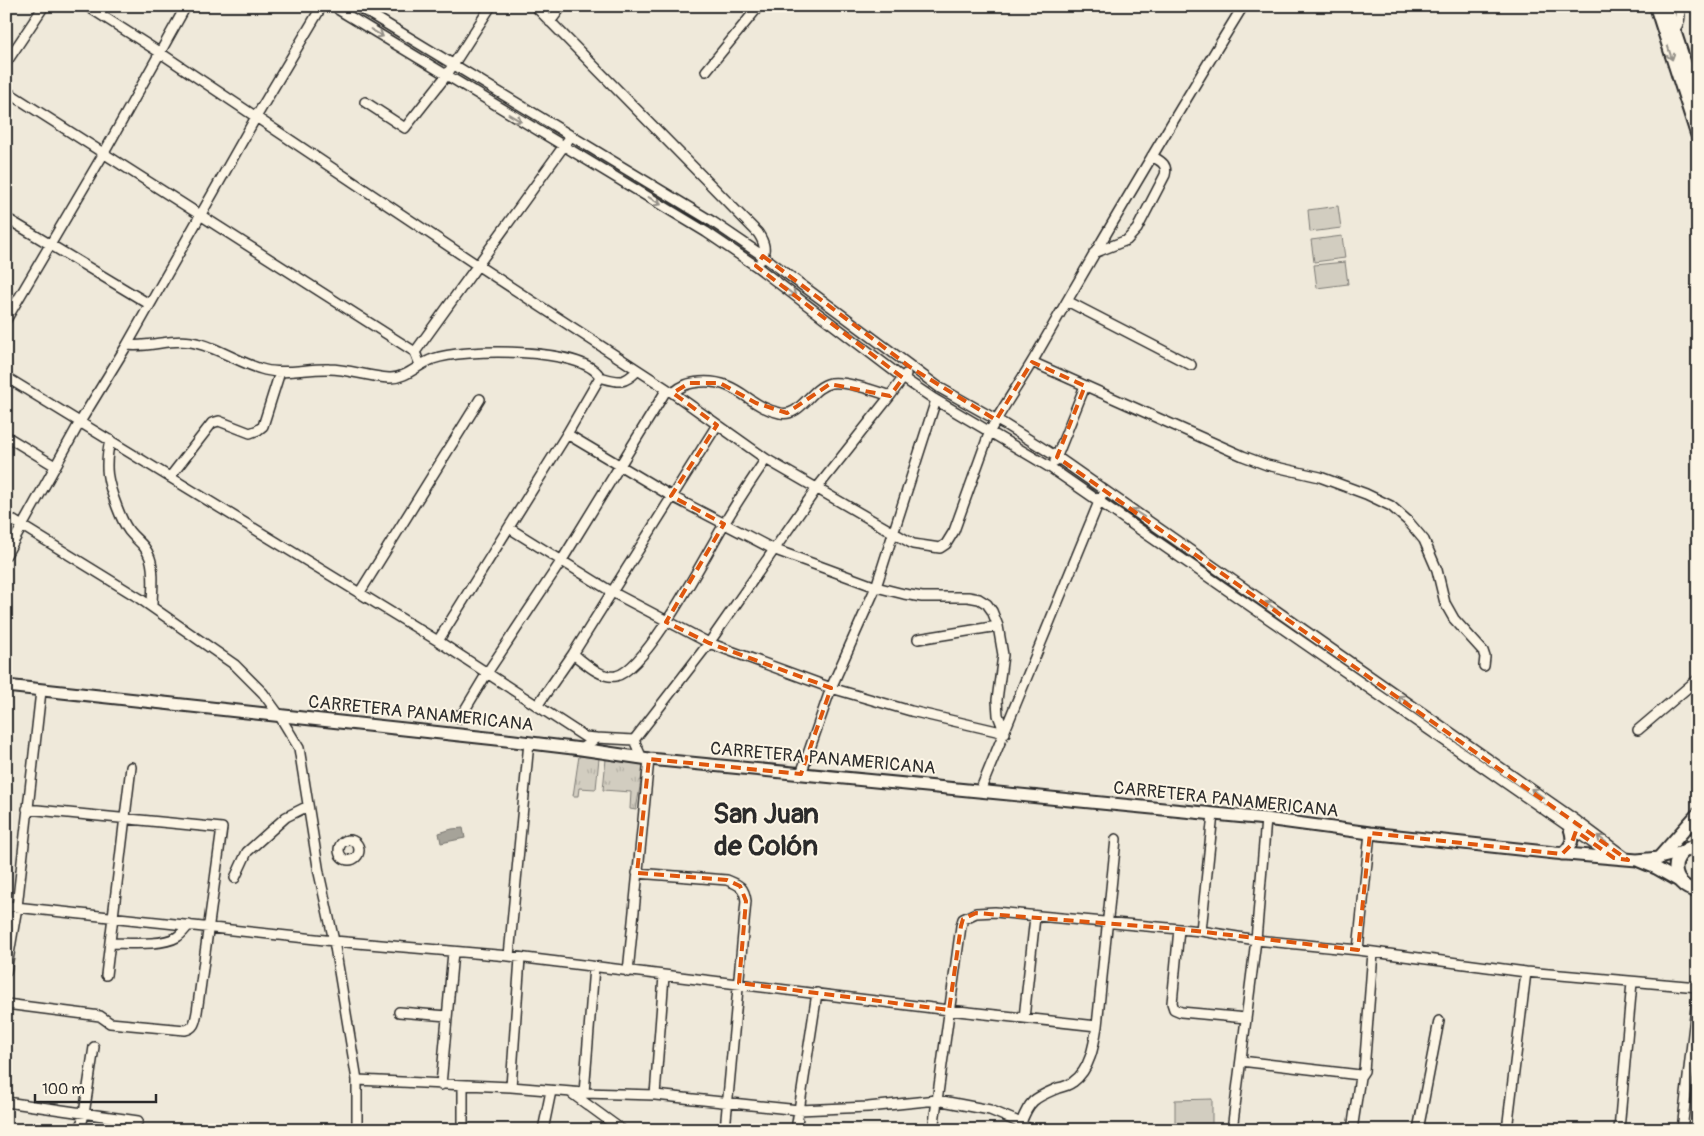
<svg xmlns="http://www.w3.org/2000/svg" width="1704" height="1136" viewBox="0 0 1704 1136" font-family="Pangolin,sans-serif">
<defs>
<pattern id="grass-tufts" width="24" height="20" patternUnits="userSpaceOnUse" patternTransform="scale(1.25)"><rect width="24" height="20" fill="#d2cdc0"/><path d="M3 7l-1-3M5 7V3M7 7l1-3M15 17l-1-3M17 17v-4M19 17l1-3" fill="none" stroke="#b4b0a5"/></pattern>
</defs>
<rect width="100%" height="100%" fill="#efe9da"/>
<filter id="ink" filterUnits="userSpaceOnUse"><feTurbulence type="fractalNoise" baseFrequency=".02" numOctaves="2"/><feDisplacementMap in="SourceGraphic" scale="10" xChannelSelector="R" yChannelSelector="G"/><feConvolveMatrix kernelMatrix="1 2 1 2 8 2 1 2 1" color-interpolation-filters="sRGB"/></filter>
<g filter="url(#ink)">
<path fill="url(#grass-tufts)" stroke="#7e7c76" d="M579,756L599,758L596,789L579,788L578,796H573Z
M606,759L644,763L636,810L630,809L631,792L603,790Z"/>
<path fill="#d2cdc0" stroke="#7e7c76" d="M1338,206L1341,228L1310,232L1308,210Z
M1342,236L1345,258L1314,262L1311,240Z
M1345,262L1348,284L1317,288L1314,265Z
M1212,1099V1124L1175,1125V1100Z"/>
<path fill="#a6a399" stroke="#75736d" d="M463,828L465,838L441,843L439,833L452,829Z"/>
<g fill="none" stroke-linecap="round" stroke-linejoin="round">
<defs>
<path id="minor" d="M87,6L159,52L477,265L673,393L766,459L913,544L940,548L946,544L954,531L990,431C1005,403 1024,377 1039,350C1105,234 1173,120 1243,6
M336,6L339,10L706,232L756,266L903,378L934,399L1051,468L1614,858
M357,6L713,222L763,256L940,388L1004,424L1057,457L1577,821L1628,859
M535,6L758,233C764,242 767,250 761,260
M550,22L562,6
M1674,29C1681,24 1680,14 1680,6
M6,63L44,6
M706,71L759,6
M6,91L415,352L420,365
M365,102L405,128L446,76L491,6
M6,218L149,304
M1094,253L1127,240L1137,229L1165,175C1168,164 1160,161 1152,156
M1067,301L1191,365
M6,320L104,153L186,6
M127,345C150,348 170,338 191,342C217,346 240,364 265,370C286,375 308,368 329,369C349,369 368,377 389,378C406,379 418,364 433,359C462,348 585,347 600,377C618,382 623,385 637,371
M415,352L571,136
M1032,362L1243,456L1267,465L1320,477L1366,494L1391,506L1408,521L1424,540L1437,570L1445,603L1454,619L1483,651L1485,657L1484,666
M6,377L438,641L585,737L596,738
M673,393C682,385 689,383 700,382C739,379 748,407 780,413C801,418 810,387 831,383C845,381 876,391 890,396
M567,434L671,496L773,549L876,587L904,594L922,597H968L979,599L987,604L992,611L998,626L1003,655L997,700L998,715L1005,733
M6,436L55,466
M110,440C104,468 107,481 117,507C120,515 124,524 129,531C137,541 145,544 150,558C155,573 152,591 152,607
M1055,461L1085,386
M170,477L212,423L219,421L250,433L258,430L263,426L280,372
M6,516L139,598L235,665L263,693L279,715L299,748L319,873L334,941L357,1080V1130
M509,528L612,592L709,643L831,688L911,711L1005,733
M6,555L80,422L127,345L256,117L322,6
M360,592L480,399
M918,639L998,626
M438,641L567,434L600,377
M573,654C584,662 601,679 616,676C647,669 705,556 723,526C736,503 751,481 766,459
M537,706L573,654L717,425
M455,715L460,718L487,673L562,560L667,389
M1638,730L1698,679
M634,740L709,643L817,488L890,396L906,374
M581,749L596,738L634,740L640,754L638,758
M801,774L831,688L876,587L936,400
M980,791L1101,497
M339 850a10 10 0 1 1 20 0a10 10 0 1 1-20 0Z
M637,873L727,880C739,885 744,886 746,901L725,1130
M235,878L247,852L286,817L308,806
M6,906L334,941L509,956L949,1010L1097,1026
M1179,929L1172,1003L1174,1009L1181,1012L1246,1018
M1201,931L1213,814
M110,943C128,943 162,946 177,937C182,934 185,929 189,925
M1358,950L1370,833
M509,956L529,742
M6,972L17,907L41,691
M628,972L649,759
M106,975L131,767
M6,1004L100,1016L110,1023L185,1030C195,1028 195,1021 197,1012L222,828L27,809
M399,1012L447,1016
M1024,1018L1035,917
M1241,1061L1360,1075
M357,1080L511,1087L584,1093L655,1095L799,1110L868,1107L937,1100L990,1110L1021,1123L1030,1130
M441,1085L453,952
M511,1087L520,958
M570,1092L622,1130
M584,1093L594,967
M655,1095L664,976
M6,1102L138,1121
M1021,1123C1030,1099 1035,1098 1058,1088C1063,1087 1069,1085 1073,1082C1090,1070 1094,1045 1097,1026L1116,839
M80,1130L84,1114L94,1047
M463,1130V1086
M543,1130L551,1091
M796,1130L817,993
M933,1130L961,926L963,919L976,913L995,912L1201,931L1256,940L1358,950L1526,972L1698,987
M1232,1130L1256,940L1266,819
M1352,1130L1360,1077L1364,1071L1373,952
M1418,1130L1439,1021
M1507,1130L1526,972
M1619,1130L1632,982
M1682,1130L1698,990"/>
<path id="major" d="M6,686L506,740L581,749L649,759L1266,819L1370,833L1555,853L1637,860L1659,858L1683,852
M1562,854C1573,845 1574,839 1569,826
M1639,861L1656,868L1679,881"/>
<path id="highway" d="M1656,6L1698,137
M1666,6L1698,104
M1698,846C1668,849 1668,887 1698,891
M1659,858L1697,815"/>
</defs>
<use href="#minor" stroke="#2b2b2b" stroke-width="12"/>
<use href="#major" stroke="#2b2b2b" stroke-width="15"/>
<use href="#highway" stroke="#2b2b2b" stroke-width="16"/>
<use href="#minor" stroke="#fcf5e5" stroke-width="9"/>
<use href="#major" stroke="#fcf5e5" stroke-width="11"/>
<use href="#highway" stroke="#fcf5e5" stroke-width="12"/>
</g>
<defs><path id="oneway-shaft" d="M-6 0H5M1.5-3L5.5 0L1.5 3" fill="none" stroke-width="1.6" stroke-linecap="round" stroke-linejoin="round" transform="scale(1.25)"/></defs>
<g stroke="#949088">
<use href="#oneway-shaft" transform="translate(377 33) rotate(31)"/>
<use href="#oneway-shaft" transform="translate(1670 53) rotate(72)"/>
<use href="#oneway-shaft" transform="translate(515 118) rotate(31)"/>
<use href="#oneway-shaft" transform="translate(655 201) rotate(31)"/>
<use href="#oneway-shaft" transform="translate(790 292) rotate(37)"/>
<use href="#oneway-shaft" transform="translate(1138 513) rotate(-146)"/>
<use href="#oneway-shaft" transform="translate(1271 606) rotate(-145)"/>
<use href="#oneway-shaft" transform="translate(1404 700) rotate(-145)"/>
<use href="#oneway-shaft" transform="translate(1537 793) rotate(-145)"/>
<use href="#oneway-shaft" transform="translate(1603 840) rotate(-143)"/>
</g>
</g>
<path fill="none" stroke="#df570e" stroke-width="4" stroke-dasharray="10 6" stroke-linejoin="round" d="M763,256L910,367L996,420L1032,362L1085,386L1057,457L1628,860L1614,858L1576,831L1571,845L1562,854L1370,833L1358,950L1179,929L976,913L963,919L961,926L949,1010L739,983L746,901L740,886L727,880L637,873L649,759L801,774L831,688L709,643L666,622L724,524L671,496L717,425L673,393L689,383H720L756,403L787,413L830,384L890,396L903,378L756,266Z"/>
<g text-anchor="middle" stroke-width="4" stroke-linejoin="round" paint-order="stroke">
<g font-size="18" fill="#2b2b2b" stroke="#fcf5e5">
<text transform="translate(421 713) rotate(6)" y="6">CARRETERA PANAMERICANA</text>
<text transform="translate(823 758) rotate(5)" y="6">CARRETERA PANAMERICANA</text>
<text transform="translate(1226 799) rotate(6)" y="6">CARRETERA PANAMERICANA</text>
</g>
<g font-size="28" font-weight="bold" fill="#2b2b2b" stroke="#fcf5e5">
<text x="766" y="823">San Juan<tspan x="766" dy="32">de Colón</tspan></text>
</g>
</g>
<rect width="1704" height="1136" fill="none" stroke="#fcf5e5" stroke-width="25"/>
<rect x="12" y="12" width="1679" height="1111" fill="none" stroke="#2b2b2b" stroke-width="2" filter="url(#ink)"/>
<path d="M35 1094v8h121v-8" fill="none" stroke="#2b2b2b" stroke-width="2.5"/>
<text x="42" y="1094" font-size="15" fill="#2b2b2b" stroke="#fcf5e5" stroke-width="4" paint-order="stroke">100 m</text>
</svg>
